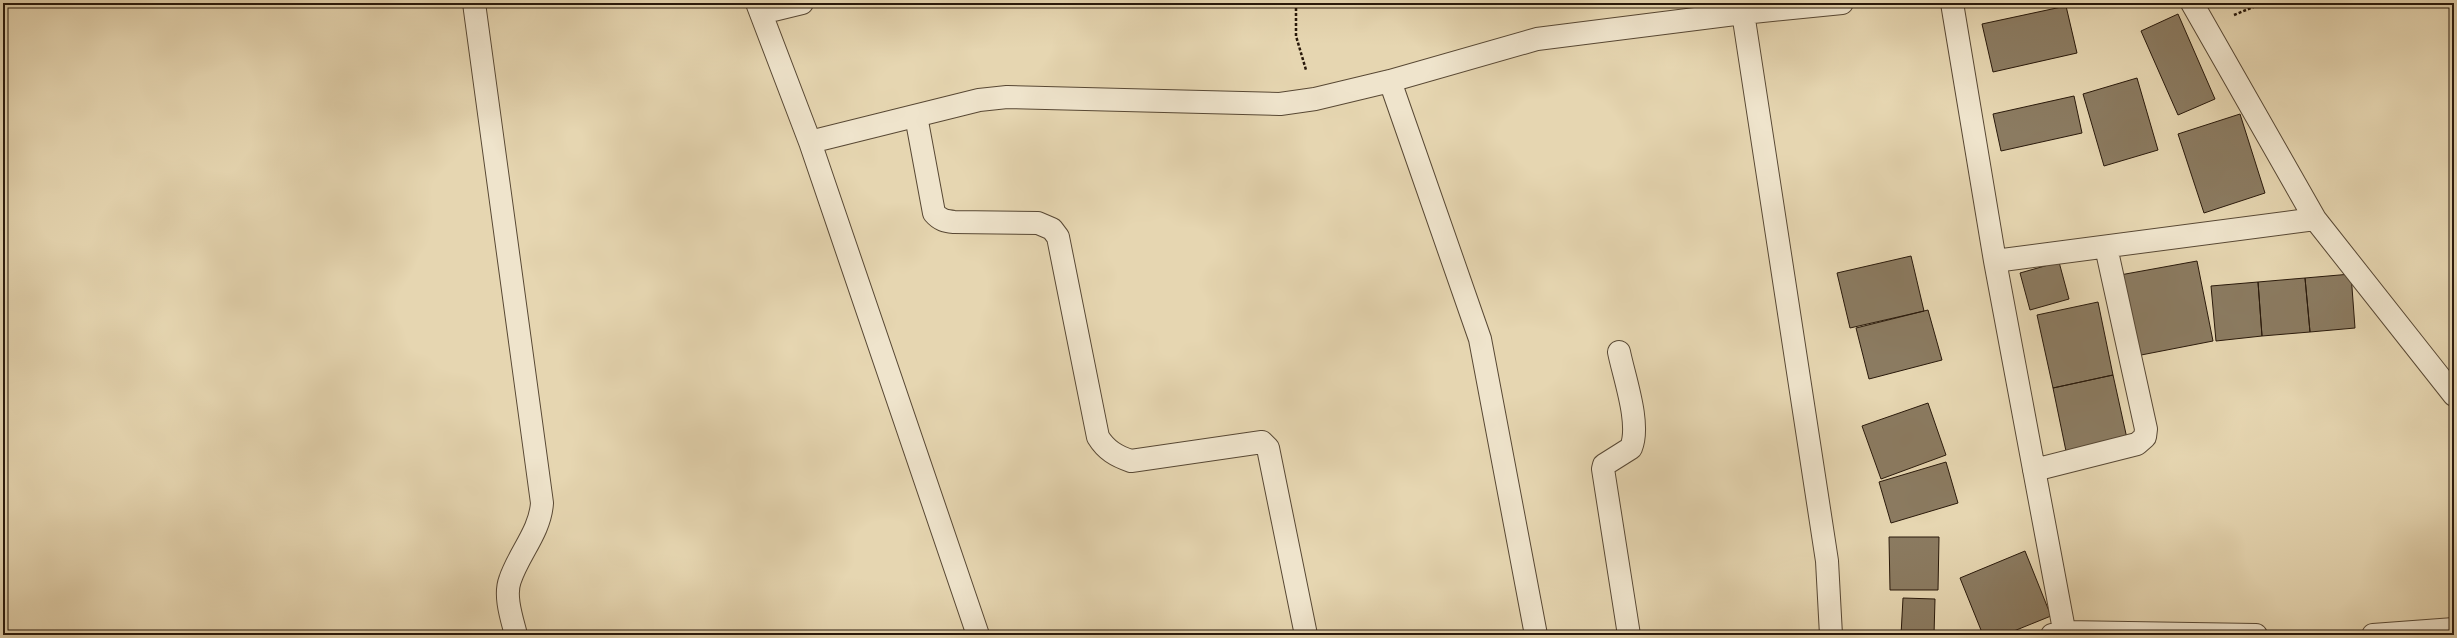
<svg xmlns="http://www.w3.org/2000/svg" width="2457" height="638" viewBox="0 0 2457 638" font-family="'Libre Caslon Text',serif">
<rect width="100%" height="100%" fill="#e6d6b1"/>
<filter id="stains"><feTurbulence type="fractalNoise" baseFrequency=".005" numOctaves="4"/><feColorMatrix values="0 0 0 0 .2 0 0 0 0 .09 0 0 0 0 .02 0 0 0 .5 -.17"/></filter>
<radialGradient id="worn" r=".72"><stop offset=".6" stop-color="#630" stop-opacity="0"/><stop offset="1" stop-color="#630" stop-opacity=".3"/></radialGradient>
<path fill="#8b7b61" stroke="#29190b" d="M2066,6L2077,53L1993,72L1982,24Z
M2178,14L2215,99L2178,115L2141,31Z
M2137,78L2158,150L2104,166L2083,94Z
M2074,96L2082,133L2001,151L1993,114Z
M2240,114L2265,193L2204,213L2178,134Z
M1911,256L1924,311L1850,328L1837,273Z
M2197,261L2213,341L2136,356L2120,275Z
M2059,262L2069,299L2030,310L2020,273Z
M2351,274L2355,328L2310,332L2305,278Z
M2305,278L2310,332L2262,336L2258,282Z
M2258,282L2262,336L2216,341L2211,286Z
M2098,302L2113,375L2053,388L2037,315Z
M1928,310L1942,360L1869,379L1856,328Z
M2113,375L2128,443L2067,456L2053,388Z
M1928,403L1946,455L1881,479L1862,426Z
M1946,462L1958,503L1891,523L1879,482Z
M1889,537H1939L1938,590H1890Z
M2025,551L2051,616L2004,635H1983L1960,578Z
M1903,598L1935,599L1934,635H1901Z"/>
<g fill="none" stroke-linecap="round" stroke-linejoin="round">
<defs>
<path id="minor" d="M474,3L542,503C540,532 519,553 510,580C504,596 512,619 516,635
M757,3L810,142L978,635
M1952,3L1995,261L2065,635
M2192,3L2315,219L2454,395
M761,13L802,3
M1743,13L1827,561L1831,635
M1390,81L1480,339L1536,635
M916,116L934,213C940,220 945,221 954,222L1038,223L1052,229L1058,237L1098,437C1106,450 1116,456 1131,461L1262,442L1268,448L1306,635
M810,142L979,100L1007,97L1280,104L1315,99L1390,81L1537,39L1743,13L1842,3
M1995,261L2315,219
M1619,352C1624,377 1641,424 1631,448L1604,465L1603,469L1629,635
M2034,470L2137,444L2145,437L2146,429L2106,247
M2052,635L2065,632L2256,635
M2373,635L2454,629"/>
</defs>
<use href="#minor" stroke="#584834" stroke-width="24"/>
<path stroke="#29190b" stroke-width="2.5" stroke-dasharray="3 2" stroke-linecap="butt" d="M1296,3V36L1306,70
M2234,15L2263,3"/>
<use href="#minor" stroke="#efe4cc" stroke-width="22"/>
</g>
<rect width="2457" height="638" fill="none" stroke="#e6d6b1" stroke-width="16"/>
<rect x="4" y="4" width="2449" height="630" fill="none" stroke="#29190b" stroke-width="2"/>
<rect x="8" y="8" width="2441" height="622" fill="none" stroke="#29190b"/>
<rect width="100%" height="100%" filter="url(#stains)"/>
<rect width="100%" height="100%" fill="url(#worn)"/>
</svg>
